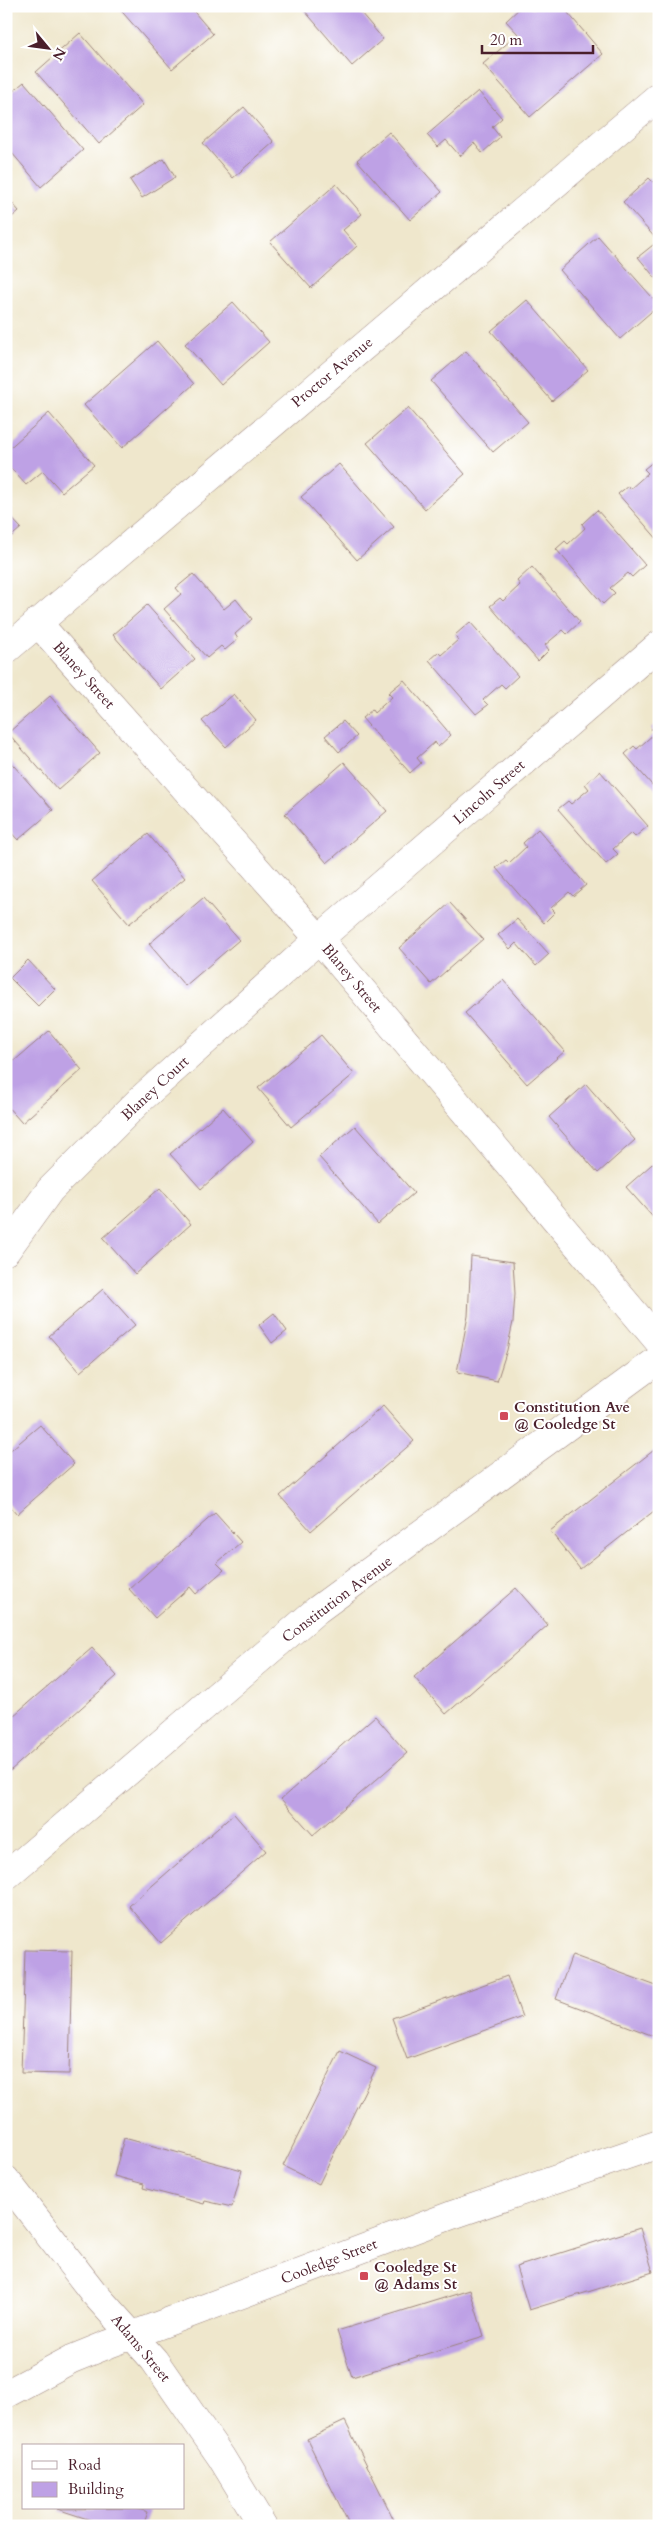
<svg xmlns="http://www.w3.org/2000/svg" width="665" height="2532" font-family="Cardo,serif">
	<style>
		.building { fill: #bea1e5 }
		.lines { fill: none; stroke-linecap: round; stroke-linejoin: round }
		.minor-casing { stroke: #9c837c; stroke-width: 29 }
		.minor { stroke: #fff; stroke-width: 28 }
		.poi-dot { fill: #d1495b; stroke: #fff; stroke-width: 2 }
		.labels { text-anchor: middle; stroke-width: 4; stroke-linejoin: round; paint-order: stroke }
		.street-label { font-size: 15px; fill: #4a1f2b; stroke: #fff }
		.poi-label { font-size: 15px; font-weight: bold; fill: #4a1f2b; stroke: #fff; text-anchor: start }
	</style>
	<rect width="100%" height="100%" fill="#fff"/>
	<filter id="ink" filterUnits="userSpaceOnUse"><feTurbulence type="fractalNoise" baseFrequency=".02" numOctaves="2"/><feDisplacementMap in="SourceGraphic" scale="10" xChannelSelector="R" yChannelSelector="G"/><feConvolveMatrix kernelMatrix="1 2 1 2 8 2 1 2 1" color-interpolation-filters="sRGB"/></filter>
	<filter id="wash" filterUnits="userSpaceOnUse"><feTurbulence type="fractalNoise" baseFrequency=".0096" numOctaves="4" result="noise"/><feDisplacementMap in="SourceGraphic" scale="20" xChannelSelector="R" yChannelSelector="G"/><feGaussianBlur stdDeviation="1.12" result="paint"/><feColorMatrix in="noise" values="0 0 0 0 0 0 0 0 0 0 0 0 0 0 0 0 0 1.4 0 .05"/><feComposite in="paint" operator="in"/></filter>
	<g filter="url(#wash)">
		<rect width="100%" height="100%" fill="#efe7cc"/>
		<g id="blocks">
			<path class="building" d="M117 6H189L213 34 172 69Z
				M309 6H355L383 39 352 66 304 10Z
				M522 6H529L532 9 535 6H562L603 54 530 117 483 64 518 34 506 21Z
				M80 33 143 105 99 144 36 72Z
				M24 82 83 150 41 187 6 146V97Z
				M478 91 502 118 492 127 500 137 482 153 474 143 460 156 446 140 438 147 427 135Z
				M244 107 274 142 233 178 203 143Z
				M389 132 442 192 410 220 357 160Z
				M164 159 175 177 142 198 130 180Z
				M649 178 659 188 657 280 638 257 658 241 623 202Z
				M336 184 362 214 343 230 357 246 311 288 270 242Z
				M6 196 19 211 6 222Z
				M598 236 659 305 620 339 560 270Z
				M527 300 588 370 552 401 491 331Z
				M233 302 269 342 221 385 185 344Z
				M157 341 194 384 122 448 84 405Z
				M466 351 528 422 493 452 431 381Z
				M408 408 465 474 425 509 367 443Z
				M49 413 94 465 62 492 43 471 26 485 6 463V451Z
				M659 457V541L618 494 628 486 630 489 648 473 644 469Z
				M339 464 394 527 357 560 301 497Z
				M597 510 645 565 632 577 628 573 610 588 615 593 603 604 556 549 565 541 568 544 585 528 582 524Z
				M6 512 21 528 6 541Z
				M532 567 580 622 567 634 563 630 545 645 549 650 538 661 490 606 500 598 503 601 520 585 517 581Z
				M193 574 224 609 236 599 252 619 235 634 238 639 225 650 221 646 207 658 164 609 181 594 176 588Z
				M147 605 195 659 161 689 113 635Z
				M470 622 518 676 505 688 501 684 483 700 488 705 476 714 429 660 438 652 441 655 458 640 455 635Z
				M404 680 451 735 438 747 435 742 417 758 421 763 410 773 362 718 372 710 374 713 392 697 388 693Z
				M234 694 256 720 226 747 202 721Z
				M50 696 100 753 58 790 8 733Z
				M343 721 357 736 339 752 325 736Z
				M659 723V793L625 754 634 746 637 749 655 733 651 729Z
				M6 757 53 810 18 840 6 827Z
				M344 762 387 811 327 863 285 814Z
				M600 771 648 826 635 837 631 833 613 849 618 854 606 864 558 809 568 801 571 804 589 789 585 784Z
				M538 829 586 885 573 896 569 892 551 908 555 912 544 923 496 868 506 860 509 863 526 847 523 843Z
				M148 834 185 878 129 924 92 881Z
				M203 898 239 940 185 986 149 944Z
				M450 903 483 939 431 984 399 948Z
				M517 919 549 954 536 966 516 943 510 949 498 935Z
				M28 960 55 989 38 1006 10 978Z
				M503 980 565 1051 527 1084 465 1013Z
				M49 1031 82 1070 22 1123 6 1105V1068Z
				M321 1035 354 1074 291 1127 258 1088Z
				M586 1084 635 1140 598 1173 549 1117Z
				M223 1108 253 1142 201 1189 170 1154Z
				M355 1126 414 1193 378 1224 319 1157Z
				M659 1158V1224L626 1187Z
				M160 1188 191 1224 135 1274 103 1238Z
				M471 1256 513 1262 515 1294 513 1322 507 1350 497 1381 457 1372 468 1316Z
				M103 1289 135 1325 80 1372 49 1336Z
				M274 1313 287 1331 272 1343 259 1325Z
				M383 1406 414 1441 311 1531 280 1496Z
				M40 1425 74 1464 17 1514 6 1501V1454Z
				M658 1447 659 1507 580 1569 550 1531Z
				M215 1513 241 1542 217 1563 224 1570 196 1594 190 1587 155 1618 129 1589Z
				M516 1588 548 1625 446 1714 414 1677Z
				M92 1648 117 1676 10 1771 6 1767V1722Z
				M375 1716 407 1753 313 1835 281 1799Z
				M234 1814 266 1851 161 1943 129 1906Z
				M25 1950 72 1951 69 2074 21 2073Z
				M572 1955 659 1987V2038L556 1999Z
				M507 1976 522 2017 407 2059 392 2018Z
				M340 2051 376 2068 319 2184 283 2166Z
				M124 2138 242 2170 232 2207 205 2201 204 2204 143 2188 144 2184 114 2176Z
				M640 2228 653 2272 529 2310 516 2267Z
				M470 2290 484 2336 352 2377 337 2331Z
				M345 2421 394 2520 383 2526H350L307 2439Z
				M135 2508 148 2512 143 2526H109L57 2509Z"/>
		</g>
	</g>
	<g filter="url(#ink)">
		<use href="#blocks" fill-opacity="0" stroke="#9c837c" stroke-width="1"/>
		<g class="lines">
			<g class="minor-casing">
				<path id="minor" d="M37 622 319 939 659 1342
					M6 650 659 96
					M6 1251 50 1190 142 1098 319 939 659 645
					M6 1876 317 1610 659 1359
					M6 2180 93 2292 154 2360 221 2457 263 2526
					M6 2394 72 2359 109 2344 452 2215 659 2144"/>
			</g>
			<use href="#minor" class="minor"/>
		</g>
	</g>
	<g class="poi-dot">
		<rect x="499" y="1411" width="10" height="10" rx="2.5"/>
		<rect x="359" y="2271" width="10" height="10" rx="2.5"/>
	</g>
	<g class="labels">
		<g class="street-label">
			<text transform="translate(332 372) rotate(-40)" y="5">Proctor Avenue</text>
			<text transform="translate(84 675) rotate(48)" y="5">Blaney Street</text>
			<text transform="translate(489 792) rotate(-41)" y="5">Lincoln Street</text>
			<text transform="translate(352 978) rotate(50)" y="5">Blaney Street</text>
			<text transform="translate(155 1088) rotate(-43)" y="5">Blaney Court</text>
			<text transform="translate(337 1599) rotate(-37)" y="5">Constitution Avenue</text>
			<text transform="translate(329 2261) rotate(-21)" y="5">Cooledge Street</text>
			<text transform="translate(141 2348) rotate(50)" y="5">Adams Street</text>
		</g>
		<g class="poi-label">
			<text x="514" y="1412">Constitution Ave<tspan x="514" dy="17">@ Cooledge St</tspan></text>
			<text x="374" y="2272">Cooledge St<tspan x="374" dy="17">@ Adams St</tspan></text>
		</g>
	</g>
	<rect width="665" height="2532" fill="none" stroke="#fff" stroke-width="25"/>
	<rect x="22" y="2444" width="162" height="65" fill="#ffffff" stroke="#b7a5aa"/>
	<rect x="32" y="2461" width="25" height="8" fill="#ffffff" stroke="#b7a5aa"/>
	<text x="68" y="2470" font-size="15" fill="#4a1f2b">Road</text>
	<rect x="32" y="2482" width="25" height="15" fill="#bea1e5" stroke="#b7a5aa"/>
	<text x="68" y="2494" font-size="15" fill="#4a1f2b">Building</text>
	<g transform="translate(48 48) rotate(119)" stroke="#ffffff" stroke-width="4" paint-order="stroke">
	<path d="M0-4L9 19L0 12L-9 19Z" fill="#4a1f2b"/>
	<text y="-8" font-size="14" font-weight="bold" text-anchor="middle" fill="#4a1f2b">N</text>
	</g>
	<path d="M482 45v8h111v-8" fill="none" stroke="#4a1f2b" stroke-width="2.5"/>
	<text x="490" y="45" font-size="15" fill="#4a1f2b" stroke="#ffffff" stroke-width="4" paint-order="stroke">20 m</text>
</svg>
